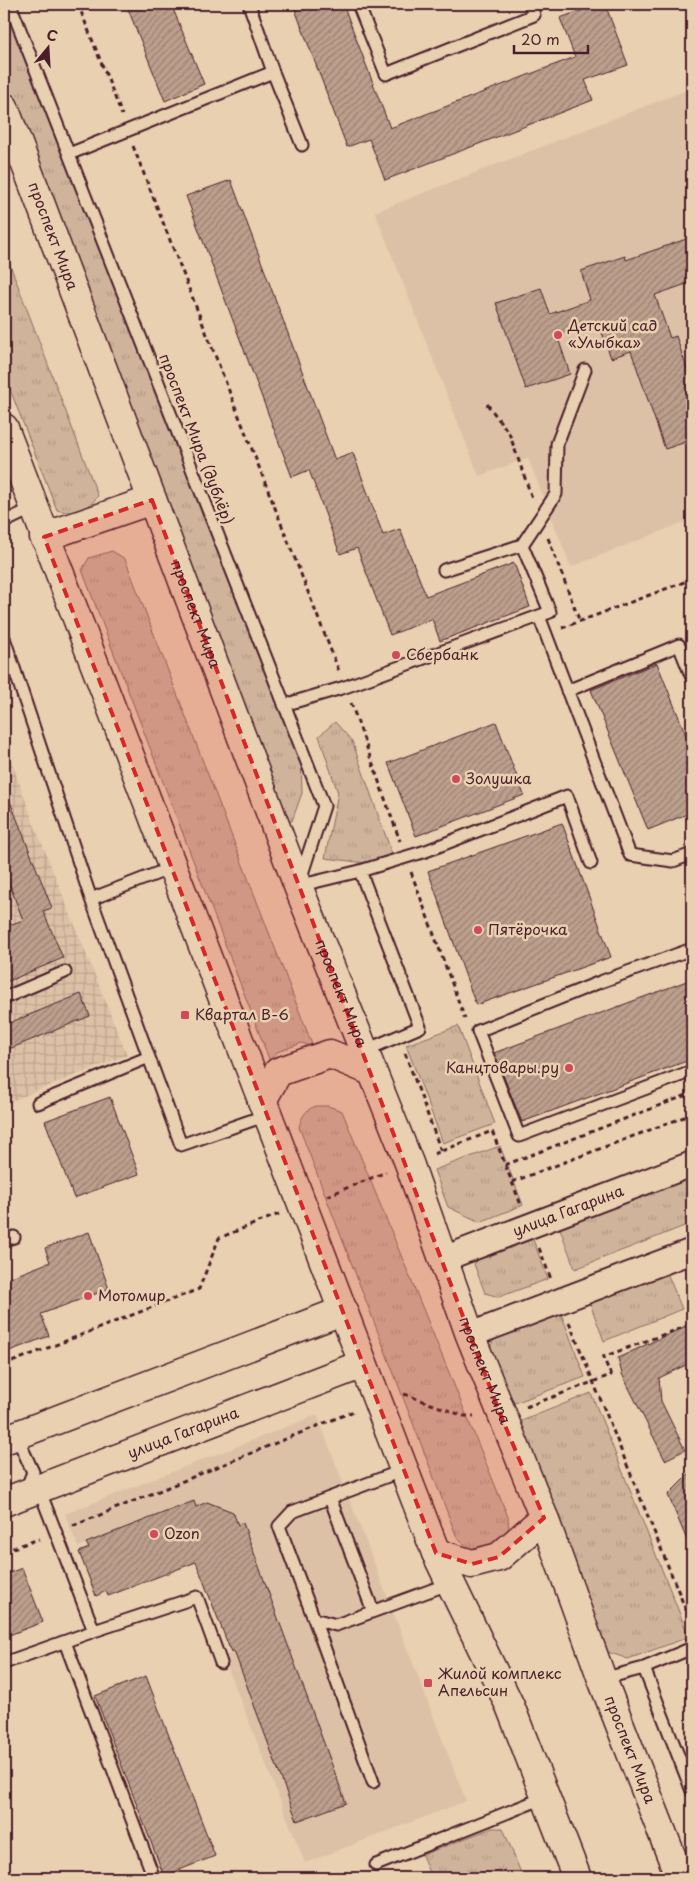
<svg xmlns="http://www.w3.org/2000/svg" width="696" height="1882" font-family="'Playpen Sans',sans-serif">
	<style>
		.built { fill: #dcc1a6 }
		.industrial { fill: url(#industrial-grid) }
		.grass { fill: url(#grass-tufts); stroke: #8c6a63 }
		.building { fill: url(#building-hatch); stroke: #4a1f2b }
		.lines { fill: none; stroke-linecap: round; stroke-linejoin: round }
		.service-casing { stroke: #4a1f2b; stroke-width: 15 }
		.minor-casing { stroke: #4a1f2b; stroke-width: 28 }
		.tertiary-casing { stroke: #4a1f2b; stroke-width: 31 }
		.secondary-casing { stroke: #4a1f2b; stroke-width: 31 }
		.path { stroke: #4a1f2b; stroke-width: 3; stroke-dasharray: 5 4; stroke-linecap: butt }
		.service { stroke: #e9d0b1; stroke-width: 11 }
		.minor { stroke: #e9d0b1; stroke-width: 24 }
		.tertiary { stroke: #e9d0b1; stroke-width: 28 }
		.secondary { stroke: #e9d0b1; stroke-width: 28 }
		.marked { fill: #d62828; fill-opacity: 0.2; stroke: #d62828; stroke-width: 4; stroke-dasharray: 10 6; stroke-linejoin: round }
		.poi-dot { fill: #d1495b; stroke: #e9d0b1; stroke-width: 2 }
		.labels { text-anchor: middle; stroke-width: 5; stroke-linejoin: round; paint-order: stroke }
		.street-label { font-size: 15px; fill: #4a1f2b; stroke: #e9d0b1 }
		.poi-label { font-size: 15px; fill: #4a1f2b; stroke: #e9d0b1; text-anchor: start }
	</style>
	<defs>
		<pattern id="industrial-grid" width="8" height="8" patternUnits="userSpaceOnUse" patternTransform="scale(1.25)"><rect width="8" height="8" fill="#dcc1a6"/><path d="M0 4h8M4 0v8" fill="none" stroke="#bea58f"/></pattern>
		<pattern id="grass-tufts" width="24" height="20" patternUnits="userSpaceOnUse" patternTransform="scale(1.25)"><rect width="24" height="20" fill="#cfb49b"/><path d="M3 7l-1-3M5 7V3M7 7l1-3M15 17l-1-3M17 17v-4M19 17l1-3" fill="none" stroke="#b39a86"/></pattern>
		<pattern id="building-hatch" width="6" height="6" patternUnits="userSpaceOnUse" patternTransform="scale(1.25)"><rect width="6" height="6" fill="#bc9f8c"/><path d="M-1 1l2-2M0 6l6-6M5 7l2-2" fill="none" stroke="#9b8173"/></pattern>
	</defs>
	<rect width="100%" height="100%" fill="#e9d0b1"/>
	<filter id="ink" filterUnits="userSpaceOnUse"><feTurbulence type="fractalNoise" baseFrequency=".02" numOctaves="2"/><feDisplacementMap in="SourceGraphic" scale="10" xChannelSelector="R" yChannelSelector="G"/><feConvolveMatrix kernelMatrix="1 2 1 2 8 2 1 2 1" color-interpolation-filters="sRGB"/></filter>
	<g filter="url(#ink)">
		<path class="built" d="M692 88V519L571 567 528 458 479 476 375 212Z
			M317 1415 466 1801 305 1863 223 1656 247 1649 192 1503 78 1547 65 1514Z"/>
		<path class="industrial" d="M4 741 34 824 127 1055 4 1104Z"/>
		<path class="grass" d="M4 4 301 757 302 793 292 821 279 823 4 96Z
			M4 249 98 496C88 510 74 515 57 510L4 374Z
			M112 551 125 559 313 1047 302 1043 277 1052 271 1064 82 570 89 558Z
			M335 722 352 741 392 854 366 863 325 858 338 793 319 736Z
			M458 1026 495 1124 443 1143 406 1045Z
			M316 1106H328L342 1111 508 1517 509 1533 501 1544C481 1549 470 1555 456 1535L299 1127C302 1116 305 1110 316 1106Z
			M500 1146 523 1205 480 1222 448 1207 434 1170Z
			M692 1174V1223L575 1269 559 1226Z
			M532 1237 548 1279 499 1297 485 1293 474 1264 480 1255Z
			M665 1268 682 1309 604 1341 588 1298Z
			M559 1308 585 1377 509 1405 488 1349 501 1330Z
			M591 1393 689 1637 628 1659 608 1652 519 1422Z
			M492 1828H503L523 1878H431L422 1855Z"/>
		<path class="building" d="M126 4H171L204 84 165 101Z
			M293 4H343L390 128 575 57 560 18 599 4H605L628 65 585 80 593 100 385 180 369 139 347 147Z
			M231 180 335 460 353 453 383 535 400 529 426 596 514 563 530 607 440 641 432 619 390 635 357 548 340 554 309 470 292 477 186 196Z
			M692 237V282L655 295 670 338 676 336 692 384V440L665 449 631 351 611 358 598 321 557 335 570 374 526 389 496 303 541 288 550 314 590 300 581 271 625 256 626 260Z
			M657 663 692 750V812L648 830 591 690Z
			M496 722 524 795 416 836 388 763Z
			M4 786 52 908 43 911 63 958 4 983V927L23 920 4 870Z
			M562 823 611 957 476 1005 428 871Z
			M692 979V1059L522 1122 494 1053Z
			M81 994 90 1016 4 1051V1025Z
			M110 1097 139 1174 74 1198 45 1121Z
			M89 1232 109 1289 41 1314 49 1336 4 1353V1280L50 1262 45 1248Z
			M692 1323V1362L659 1378 661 1401 685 1450 665 1460 622 1374 618 1358Z
			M692 1471V1552L668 1495Z
			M194 1501 196 1507 207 1502 233 1512 238 1525 243 1523 346 1803 297 1821 234 1651 231 1652 196 1562 108 1596 106 1591 96 1596 79 1552 89 1548 86 1543Z
			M22 1568 43 1622 4 1637V1575Z
			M146 1676 215 1856 164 1876 95 1696Z"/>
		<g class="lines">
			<g class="service-casing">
				<path id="service" d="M10 4 324 806 300 880
					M358 4 386 74 534 15 530 4
					M273 72 302 145
					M69 154 273 72 249 4
					M4 522 33 508
					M522 545 556 494 557 444 585 370
					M539 616 630 855 673 861 692 854
					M4 638 91 899
					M567 691 679 645 692 678
					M284 705 345 687 550 612 522 545 444 570
					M171 868 91 899 181 1145 267 1115
					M360 871 426 851 567 796 591 863
					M298 886 360 871 420 1027 364 1051
					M692 949 600 982 478 1031 519 1136 692 1071
					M4 998 65 972
					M38 1103 149 1057
					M4 1240 14 1237
					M9 1441 21 1446 33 1472 26 1490
					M404 1470 292 1512 279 1526 314 1619 336 1625 451 1583
					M330 1498 373 1611
					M314 1619 373 1782
					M94 1631 197 1597 221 1663
					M65 1642 154 1878
					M4 1663 94 1631 39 1489
					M644 1668 692 1648
					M602 1679 644 1668 692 1791
					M376 1865 546 1797"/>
			</g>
			<g class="minor-casing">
				<g id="minor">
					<path id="s1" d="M443 1259 692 1164"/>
					<path d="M470 1335 692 1251"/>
				</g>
			</g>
			<g class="tertiary-casing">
				<g id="tertiary">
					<path d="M4 1440 342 1311"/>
					<path id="s2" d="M4 1502 363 1364"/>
				</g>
			</g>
			<g class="secondary-casing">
				<g id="secondary">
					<path id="s3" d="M4 107 298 886 409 1163 470 1335 544 1518 602 1679 680 1878"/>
					<path d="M4 428 436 1553 510 1706 577 1878"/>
					<path d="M44 537 152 500"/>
					<path d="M262 1101 278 1072 330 1054 371 1071"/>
					<path d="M436 1553 472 1564 499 1557 544 1518"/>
				</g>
			</g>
			<path class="path" d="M78 4 122 115
				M133 146 339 671
				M487 404 509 433 532 498
				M548 538 580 622
				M562 628 692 579
				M351 703 400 841
				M411 872 465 1019
				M405 1053 441 1151
				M434 1154 492 1131 521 1205
				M505 1165 692 1093
				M512 1182 692 1114
				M327 1196 386 1172
				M539 1248 551 1279
				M569 1322 692 1625
				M4 1365 199 1289 219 1238 279 1214
				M404 1394 464 1416H474
				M526 1407 611 1375 603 1357 692 1324
				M73 1526 354 1411
				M4 1551 39 1539"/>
			<use href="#service" class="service"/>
			<use href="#minor" class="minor"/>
			<use href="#tertiary" class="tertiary"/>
			<use href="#secondary" class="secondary"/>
		</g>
	</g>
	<path class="marked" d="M152 500 501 1416 544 1518 499 1557 472 1564 436 1553 44 537Z"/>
	<g class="poi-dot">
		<circle cx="558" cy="335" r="5"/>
		<circle cx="396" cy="655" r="5"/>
		<circle cx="456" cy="779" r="5"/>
		<circle cx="478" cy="930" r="5"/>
		<rect x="180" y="1010" width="10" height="10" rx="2.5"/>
		<circle cx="569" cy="1068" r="5"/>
		<circle cx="88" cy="1296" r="5"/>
		<circle cx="154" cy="1534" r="5"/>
		<rect x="423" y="1678" width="10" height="10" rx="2.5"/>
	</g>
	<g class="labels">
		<g class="street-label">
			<text dy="5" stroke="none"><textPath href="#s3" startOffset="138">проспект Мира</textPath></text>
			<text transform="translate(196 439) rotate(69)" y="5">проспект Мира (дублёр)</text>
			<text dy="5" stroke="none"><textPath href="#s3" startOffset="542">проспект Мира</textPath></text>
			<text dy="5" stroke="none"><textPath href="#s3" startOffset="948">проспект Мира</textPath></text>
			<text dy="5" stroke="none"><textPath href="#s1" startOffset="134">улица Гагарина</textPath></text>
			<text dy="5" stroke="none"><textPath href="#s3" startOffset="1352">проспект Мира</textPath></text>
			<text dy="5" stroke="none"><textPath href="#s2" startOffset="192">улица Гагарина</textPath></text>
			<text dy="5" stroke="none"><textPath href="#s3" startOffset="1758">проспект Мира</textPath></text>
		</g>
		<g class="poi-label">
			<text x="568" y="331">Детский сад<tspan x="568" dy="17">«Улыбка»</tspan></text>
			<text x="406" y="660">Сбербанк</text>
			<text x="466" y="784">Золушка</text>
			<text x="488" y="935">Пятёрочка</text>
			<text x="195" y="1020">Квартал В-6</text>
			<text x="559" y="1073" text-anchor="end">Канцтовары.ру</text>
			<text x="98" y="1301">Мотомир</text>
			<text x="164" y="1539">Ozon</text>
			<text x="438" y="1679">Жилой комплекс<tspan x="438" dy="17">Апельсин</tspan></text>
		</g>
	</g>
	<rect width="696" height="1882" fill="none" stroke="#e9d0b1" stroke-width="20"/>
	<rect x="10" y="10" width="676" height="1862" fill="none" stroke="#4a1f2b" stroke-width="2" filter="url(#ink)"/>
	<g transform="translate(48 48) rotate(18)" stroke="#e9d0b1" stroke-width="4" paint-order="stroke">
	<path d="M0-4L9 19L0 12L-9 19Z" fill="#4a1f2b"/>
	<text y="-8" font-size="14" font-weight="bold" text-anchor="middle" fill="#4a1f2b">С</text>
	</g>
	<path d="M514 45v8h74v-8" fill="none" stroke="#4a1f2b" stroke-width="2.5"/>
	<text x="521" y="45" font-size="15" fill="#4a1f2b" stroke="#e9d0b1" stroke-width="4" paint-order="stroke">20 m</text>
</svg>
